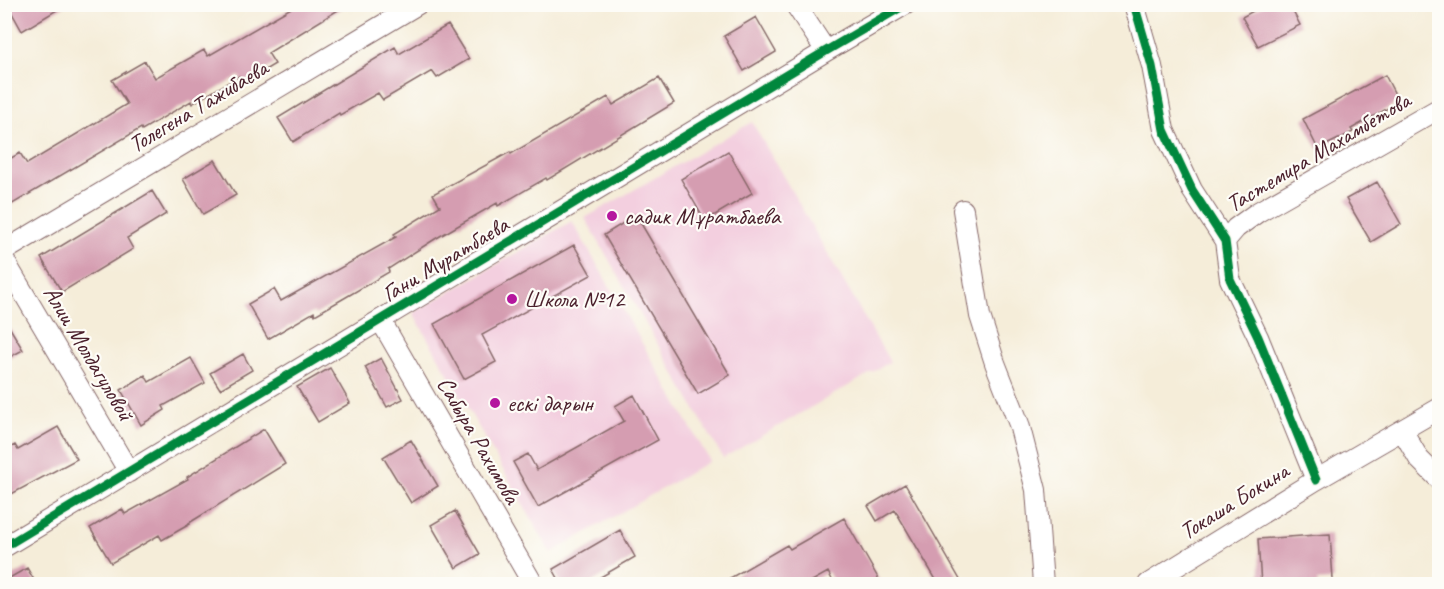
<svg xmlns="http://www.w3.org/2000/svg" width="1444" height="589" font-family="Caveat,sans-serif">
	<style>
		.built { fill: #f3cfdf }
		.building { fill: #d59db1 }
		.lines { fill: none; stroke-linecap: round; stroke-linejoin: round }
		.street-casing { stroke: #866768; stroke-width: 22 }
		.street { stroke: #fff; stroke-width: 20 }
		.cycleway-casing { stroke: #fdfcf7; stroke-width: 13 }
		.cycleway { stroke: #00873e; stroke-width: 9 }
		.poi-dot { fill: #b5179e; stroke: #fdfcf7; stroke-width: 2 }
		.labels { text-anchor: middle; stroke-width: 4.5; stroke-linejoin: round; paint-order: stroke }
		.street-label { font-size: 24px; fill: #4a1f2b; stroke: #fdfcf7 }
		.poi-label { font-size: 24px; fill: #4a1f2b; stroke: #fdfcf7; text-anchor: start }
	</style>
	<rect width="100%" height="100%" fill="#fdfcf7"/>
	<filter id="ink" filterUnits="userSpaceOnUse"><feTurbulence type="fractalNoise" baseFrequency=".0167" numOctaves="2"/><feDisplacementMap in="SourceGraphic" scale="12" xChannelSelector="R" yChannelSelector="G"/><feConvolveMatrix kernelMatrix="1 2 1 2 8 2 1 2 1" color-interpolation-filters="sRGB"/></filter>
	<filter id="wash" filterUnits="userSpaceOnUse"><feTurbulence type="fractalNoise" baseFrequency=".008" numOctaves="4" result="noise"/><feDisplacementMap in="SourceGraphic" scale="24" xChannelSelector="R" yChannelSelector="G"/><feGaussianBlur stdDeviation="1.35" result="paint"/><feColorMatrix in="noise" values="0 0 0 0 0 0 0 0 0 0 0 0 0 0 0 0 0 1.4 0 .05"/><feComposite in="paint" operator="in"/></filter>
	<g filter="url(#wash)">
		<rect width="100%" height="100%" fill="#f5edd9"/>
		<path class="built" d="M752 122 890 362 723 458 585 218Z
			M572 221 710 461 551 553 413 313Z"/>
		<g id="blocks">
			<path class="building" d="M7 4H67L22 31Z
				M298 4H348L268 53 275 64 243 83 239 76 192 104 191 101 142 130 141 128 4 209V162L20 153 27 164 127 104 112 80 145 61 155 78 204 50 208 56Z
				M1266 4H1289L1300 25 1258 46 1242 17Z
				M756 17 776 52 744 71 724 36Z
				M448 25 469 59 437 78 432 71 383 100 378 93 340 115 339 113 293 142 278 118 395 47 399 54Z
				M1385 75 1399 102 1351 129 1353 132 1318 149 1303 119Z
				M659 78 674 103 547 180 546 178 498 206 497 203 435 239 388 269 389 272 341 300 315 315 314 312 268 339 248 304 274 289 281 301 396 237 394 234 440 206 433 194 510 152 511 154 608 97 613 105Z
				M728 151 752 193 705 221 681 179Z
				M215 160 236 195 203 214 183 179Z
				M1377 182 1401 224 1371 242 1346 199Z
				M152 191 166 214 127 238 133 249 62 292 41 258Z
				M636 215 730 375 698 394 604 235Z
				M574 245 591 275 482 335 496 362 464 379 434 324Z
				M4 318 23 350 4 360Z
				M243 354 252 370 220 389 210 373Z
				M191 358 205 383 163 406 165 410 141 425 121 390 145 375 149 382Z
				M381 358 403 399 387 407 365 367Z
				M330 368 350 403 318 422 297 387Z
				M634 395 658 440 538 507 513 462 528 454 537 470 624 421 615 406Z
				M58 427 77 459 4 498V451L15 445 18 450Z
				M264 429 285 464 189 523 190 524 162 540 159 535 111 563 90 528 122 509 125 514 188 479 187 477Z
				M411 440 438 486 411 503 383 457Z
				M905 484 963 585H939L895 510 877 521 868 506Z
				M455 511 480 554 456 568 431 525Z
				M844 518 882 585H835L828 572 805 585H718L787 545 790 549Z
				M620 530 635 557 587 585H562L553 569Z
				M1330 534 1333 580 1317 581 1318 585H1295V583L1261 585 1258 539Z
				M27 568 37 585H4V581Z"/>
		</g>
	</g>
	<g filter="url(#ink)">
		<use href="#blocks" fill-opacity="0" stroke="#866768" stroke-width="1.5"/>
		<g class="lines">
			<g class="street-casing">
				<path id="street" d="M795 4 826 51
					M1134 4 1152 66 1164 130 1192 190 1225 241 1230 279 1258 337 1316 480
					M963 210 980 316 995 363 1019 424 1036 490 1043 584
					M1225 241 1236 228 1258 212 1440 108
					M4 251 418 4
					M4 260 129 472
					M381 321 533 584
					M1402 430 1419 459 1440 480
					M4 547 826 51 906 4
					M1148 584 1316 480 1440 408"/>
			</g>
			<use href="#street" class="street"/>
			<g class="cycleway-casing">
				<path id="cycleway" d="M1134 4 1152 66 1164 130 1192 190 1225 241 1230 279 1258 337 1316 480
					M4 547 826 51 906 4"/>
			</g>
			<use href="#cycleway" class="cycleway"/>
		</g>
	</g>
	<g class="poi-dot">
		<circle cx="612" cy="216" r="6"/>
		<circle cx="512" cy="299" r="6"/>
		<circle cx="495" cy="403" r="6"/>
	</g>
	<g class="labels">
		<g class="street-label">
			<text transform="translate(198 106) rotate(-31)" y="8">Толегена Тажибаева</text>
			<text transform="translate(1318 152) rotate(-31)" y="8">Тастемира Махамбетова</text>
			<text transform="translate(445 259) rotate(-31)" y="8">Гани Муратбаева</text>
			<text transform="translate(89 353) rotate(59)" y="8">Алии Молдагуловой</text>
			<text transform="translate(479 440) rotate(60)" y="8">Сабыра Рахимова</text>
			<text transform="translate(1234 501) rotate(-32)" y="8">Токаша Бокина</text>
		</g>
		<g class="poi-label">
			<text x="624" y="224">садик Мұратбаева</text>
			<text x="524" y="307">Школа №12</text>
			<text x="507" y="411">ескі дарын</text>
		</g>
	</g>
	<rect width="1444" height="589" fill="none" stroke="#fdfcf7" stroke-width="24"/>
</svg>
